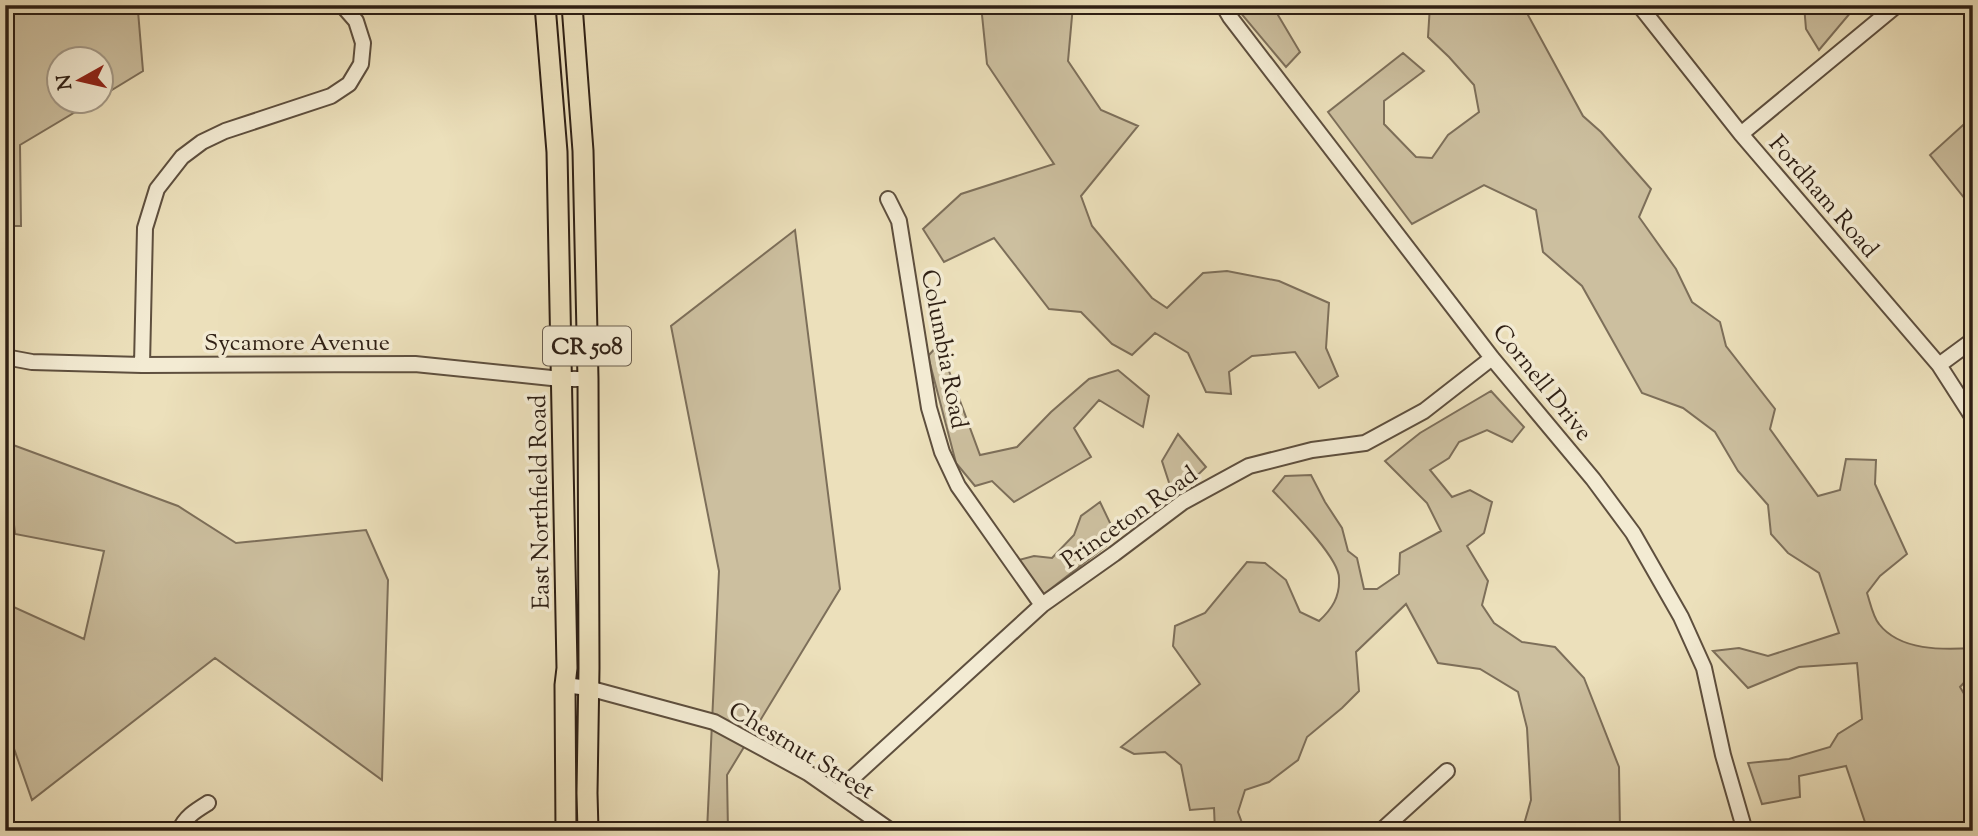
<svg xmlns="http://www.w3.org/2000/svg" width="1978" height="836" font-family="'Sorts Mill Goudy',serif">
	<style>
		.green { fill: #ccbf9f; stroke: #7d6f5a; stroke-width: 2 }
		.lines { fill: none; stroke-linecap: round; stroke-linejoin: round }
		.minor-casing { stroke: #5e4f3e; stroke-width: 18 }
		.major-casing { stroke: #2e1f14; stroke-width: 23 }
		.minor { stroke: #f3ebd3; stroke-width: 14 }
		.major { stroke: #ece0bb; stroke-width: 19 }
		.labels { text-anchor: middle; stroke-width: 7; stroke-linejoin: round; paint-order: stroke }
		.shield { fill: #f3ebd3; stroke: #695c4d; stroke-width: 2 }
		.shield-label { font-size: 23px; font-weight: bold; fill: #2e1f14 }
		.street-label { font-size: 24px; fill: #2e1f14; stroke: #f3ebd3 }
	</style>
	<rect width="100%" height="100%" fill="#ece0bb"/>
	<filter id="stains"><feTurbulence type="fractalNoise" baseFrequency=".00286" numOctaves="4"/><feColorMatrix values="0 0 0 0 .2 0 0 0 0 .09 0 0 0 0 .02 0 0 0 .5 -.17"/></filter>
	<radialGradient id="worn" r=".72"><stop offset=".6" stop-color="#630" stop-opacity="0"/><stop offset="1" stop-color="#630" stop-opacity=".3"/></radialGradient>
	<path class="green" d="M5 5H131L138 11 143 71 102 96V60H60V102H92L20 145 21 226H5Z
		M981 5H1073L1068 61 1101 110 1138 126 1081 196 1092 226 1152 298 1167 308 1203 273 1227 271 1279 281 1329 303 1326 348 1338 376 1319 388 1295 352 1252 356 1229 372 1231 394 1206 392 1188 353 1155 333 1132 355 1112 344 1081 312 1049 309 994 238 944 262 923 229 961 194 1054 164 987 64Z
		M1234 5H1278L1275 10 1300 52 1286 67Z
		M1430 5H1520L1528 15 1583 116 1601 132 1651 189 1639 217 1676 269 1692 302 1720 322 1726 346 1775 409 1770 429 1818 496 1840 490 1846 459 1876 460 1875 484 1907 554 1880 576 1867 593C1870 602 1873 617 1879 624 1900 651 1943 650 1973 648V673L1960 687 1973 709V831H1868L1846 766 1799 776 1800 797 1762 804 1748 763 1789 759 1830 747 1838 734 1862 719 1857 663 1799 667 1748 688 1713 651 1739 648 1768 656 1839 633 1819 573 1788 553 1771 534 1768 505 1738 471 1715 432 1683 408 1642 393 1582 286 1543 252 1536 210 1484 185 1412 224 1328 112 1403 53 1424 71 1384 101V124L1416 157 1432 158 1448 135 1479 112 1474 85 1449 57 1428 37Z
		M1804 5H1857L1819 50 1806 29Z
		M1973 116V209L1930 155Z
		M795 230 840 589 727 775 728 831H707L719 571 671 326Z
		M939 344 980 455 1017 447 1051 412 1089 379 1118 370 1149 396 1143 427 1099 400 1074 428 1091 457 1014 502 992 481 975 486 956 463 928 356Z
		M1491 391 1524 427 1512 442 1487 430 1459 442 1449 458 1430 470 1452 497 1470 490 1492 502 1484 533 1467 546 1488 581 1482 605 1494 623 1522 642 1555 647 1584 678 1619 767 1620 831H1522L1531 800 1527 728 1518 692 1480 669 1438 663 1406 604 1356 652 1359 691 1342 708 1307 737 1298 760 1269 782 1245 790 1238 812 1245 831H1215L1214 808 1190 810 1181 765 1165 752 1134 754 1121 747 1200 684 1173 646 1175 626 1205 613 1247 562 1265 563 1286 580 1300 612 1319 621C1332 609 1340 597 1339 578 1339 557 1288 507 1273 491L1285 476 1311 475 1325 502 1342 528 1348 551 1357 558 1364 589H1377L1399 574 1400 553 1441 531 1427 503 1385 461 1420 433Z
		M1178 434 1206 467 1174 498 1162 461Z
		M5 442 178 506 236 543 366 530 388 580 382 780 215 658 32 800 5 723V603L84 639 104 551 15 534Z
		M1100 502 1112 527 1106 546 1044 594 1015 561 1034 556 1052 558 1074 535 1081 516Z"/>
	<g class="lines">
		<g class="minor-casing">
			<path id="minor" d="M1223 5 1230 17 1492 358 1593 479 1633 533 1681 617 1704 668 1723 755 1745 831
				M1639 5 1741 134 1939 365 1973 418
				M1741 134 1897 5
				M888 199 899 221 929 408 942 452 958 486 1042 605
				M5 357 32 362 142 365 415 364 561 379H588
				M142 365 145 228 157 189 182 157 202 142 225 131 331 96 349 84 361 64 363 43 356 21 342 5
				M1939 365 1973 340
				M565 685 588 688 714 722 808 773 891 831
				M837 792 1042 605 1114 554 1183 502 1249 466 1312 450 1365 443 1424 411 1492 358
				M179 831C185 817 195 811 208 803
				M1381 831 1447 771"/>
		</g>
		<g class="major-casing">
			<path id="major" d="M545 5 557 152 567 668 565 685 566 831
				M572 5 583 151 588 379 589 668 587 793 588 831"/>
		</g>
		<use href="#minor" class="minor"/>
		<use href="#major" class="major"/>
	</g>
	<g class="labels">
		<rect class="shield" x="543" y="326.5" width="88" height="39" rx="5"/>
		<g class="shield-label">
			<text x="587" y="354">CR 508</text>
		</g>
		<g class="street-label">
			<text transform="translate(1824 196) rotate(49)" y="8">Fordham Road</text>
			<text x="297" y="350">Sycamore Avenue</text>
			<text transform="translate(945 349) rotate(79)" y="8">Columbia Road</text>
			<text transform="translate(1543 382) rotate(51)" y="8">Cornell Drive</text>
			<text transform="translate(539 502) rotate(-91)" y="8">East Northfield Road</text>
			<text transform="translate(1129 517) rotate(-35)" y="8">Princeton Road</text>
			<text transform="translate(802 750) rotate(31)" y="8">Chestnut Street</text>
		</g>
	</g>
	<rect width="1978" height="836" fill="none" stroke="#ece0bb" stroke-width="28"/>
	<rect x="7" y="7" width="1964" height="822" fill="none" stroke="#2e1f14" stroke-width="3.5"/>
	<rect x="14" y="14" width="1950" height="808" fill="none" stroke="#2e1f14" stroke-width="2"/>
	<g transform="translate(80 80) rotate(262)"><circle r="33" fill="#f3ebd3" stroke="#a49987" stroke-width="2"/>
	<path d="M0-5L12 26L0 18L-12 26Z" fill="#8f2418"/>
	<text y="-10" font-size="19" font-weight="bold" text-anchor="middle" fill="#2e1f14">N</text>
	</g>
	<rect width="100%" height="100%" filter="url(#stains)"/>
	<rect width="100%" height="100%" fill="url(#worn)"/>
</svg>
